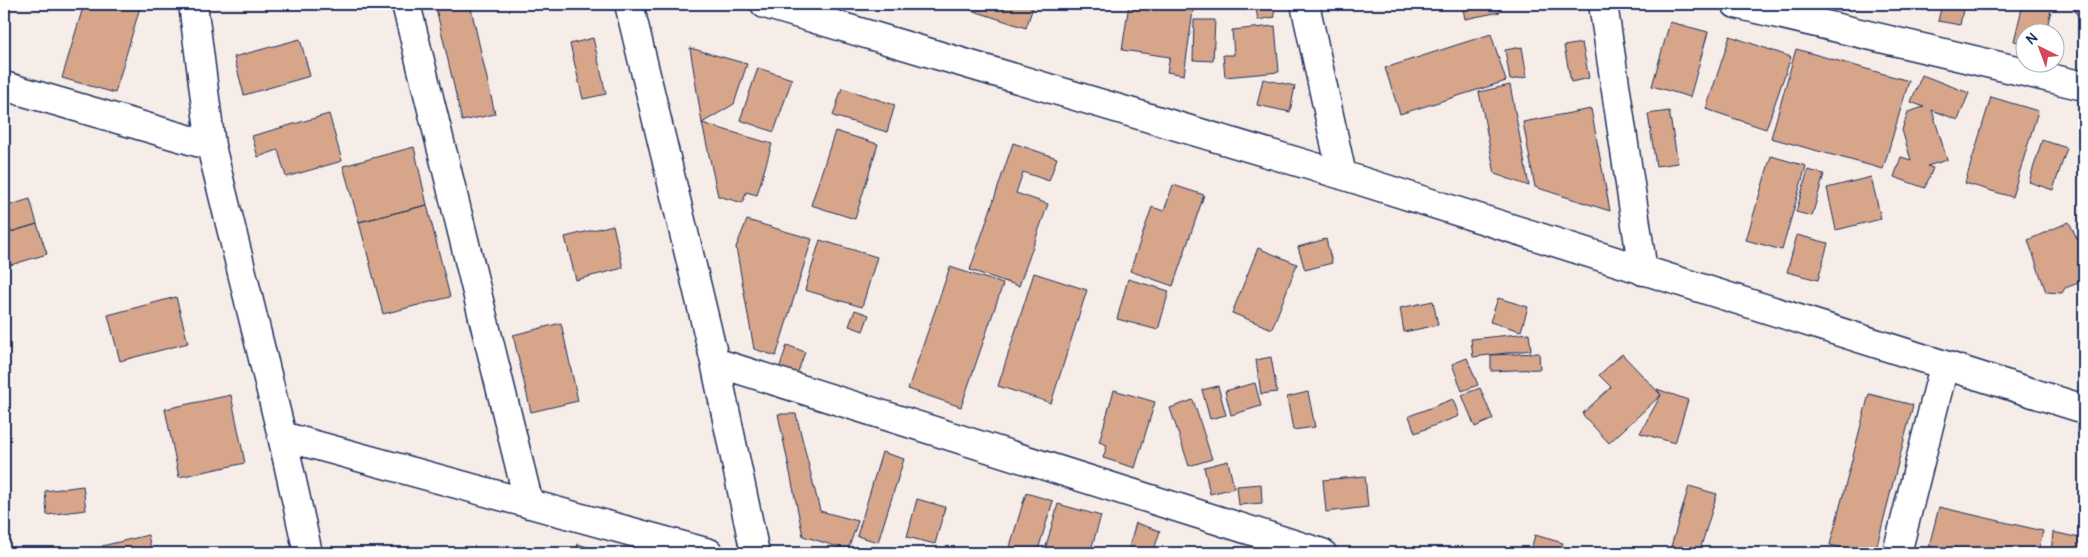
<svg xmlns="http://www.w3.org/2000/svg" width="2088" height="557" font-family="Pangolin,sans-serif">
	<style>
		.building { fill: #d7a68a; stroke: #1b2f5e }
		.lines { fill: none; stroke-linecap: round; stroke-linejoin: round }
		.minor-casing { stroke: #1b2f5e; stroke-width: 31 }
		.minor { stroke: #fff; stroke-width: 28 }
	</style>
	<rect width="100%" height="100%" fill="#f7ede8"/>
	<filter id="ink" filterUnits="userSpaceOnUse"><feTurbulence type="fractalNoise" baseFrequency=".02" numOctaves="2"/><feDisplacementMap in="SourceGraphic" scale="10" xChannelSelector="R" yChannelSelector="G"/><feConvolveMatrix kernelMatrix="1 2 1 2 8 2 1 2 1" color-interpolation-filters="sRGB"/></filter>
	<g filter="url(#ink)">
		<path class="building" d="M84 4H141L115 93 62 78Z
			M435 4H470L495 114 462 121Z
			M964 4H1034L1026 28 962 7Z
			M1129 4H1194L1184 75 1167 72 1170 57 1122 50Z
			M1255 4H1273L1275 17 1258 20Z
			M1341 4H1369V5L1342 9Z
			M1462 4H1498L1500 12 1465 19Z
			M1942 4H1964L1960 25 1938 21Z
			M2023 4 2052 6 2046 32H2026V43L2014 41Z
			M2084 4V27L2074 9Z
			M1194 20H1215L1213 61 1193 60Z
			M1670 22 1708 32 1690 97 1652 86Z
			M1275 26 1279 72 1225 77 1223 55H1234L1232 30Z
			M1491 34 1506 81 1400 114 1385 68Z
			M1730 36 1791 57 1766 129 1706 109Z
			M593 38 606 94 583 99 570 44Z
			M300 39 310 76 244 95 234 57Z
			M1582 43 1589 78 1571 82 1564 46Z
			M1522 47 1527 77 1510 80 1505 50Z
			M690 48 747 64 734 104 702 123Z
			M1796 49 1909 81 1883 169 1771 138Z
			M758 68 792 79 774 132 740 120Z
			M1922 75 1969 93 1958 120 1932 110 1947 160 1927 166 1933 168 1925 188 1894 177 1901 157 1911 160 1902 130 1908 112 1924 107 1911 102Z
			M1263 79 1295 86 1290 112 1257 105Z
			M1510 85 1529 186 1495 174 1479 92Z
			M842 88 895 105 887 132 833 116Z
			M1991 97 2038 111 2012 197 1965 183Z
			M1591 109 1610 211 1535 187 1523 122Z
			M1669 111 1678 163 1656 166 1648 114Z
			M329 114 342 161 286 177 278 150 258 157 252 136Z
			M702 123 772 144 757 195 746 192 743 203 718 196Z
			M835 131 878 144 855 219 811 205Z
			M2042 140 2067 148 2053 190 2029 182Z
			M1013 143 1057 158 1049 181 1023 172 1016 193 1048 204 1019 286 970 270Z
			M414 147 427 205 359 222 343 166Z
			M1771 156 1806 166 1782 250 1746 240Z
			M1808 170 1824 174 1812 216 1796 212Z
			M1871 177 1881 219 1836 230 1827 188Z
			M1173 185 1204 195 1173 286 1130 271 1152 207 1164 211Z
			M30 199 37 224 4 234V207Z
			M427 205 450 297 383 314 359 222Z
			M747 220 812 239 776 356 754 349 736 247Z
			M2069 222 2084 253V277L2081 282 2065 288 2062 293 2046 292 2028 240Z
			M37 224 47 254 4 267V234Z
			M613 225 623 268 576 280 565 237Z
			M1797 235 1828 243 1818 280 1787 272Z
			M1326 239 1332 263 1305 270 1298 247Z
			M820 240 877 257 862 307 805 290Z
			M1258 248 1297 264 1272 329 1232 313Z
			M950 267 1003 284 961 407 908 389Z
			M1034 273 1087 290 1051 403 998 386Z
			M1128 279 1169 291 1158 330 1117 319Z
			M176 297 188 343 120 361 108 315Z
			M1498 298 1528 307 1521 331 1490 322Z
			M1433 301 1438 325 1404 332 1400 308Z
			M855 310 869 315 863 331 849 326Z
			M561 323 578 401 531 412 513 335Z
			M1529 333 1531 350 1473 357 1471 339Z
			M787 345 805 352 797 374 779 369Z
			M1539 353 1540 369 1491 371V355Z
			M1622 354 1661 395 1609 443 1582 414 1611 387 1599 375Z
			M1271 357 1277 392 1261 394 1256 360Z
			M1467 358 1478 385 1462 391 1452 364Z
			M1255 383 1261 406 1231 415 1225 391Z
			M1218 386 1226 415 1210 419 1202 390Z
			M1480 388 1493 419 1475 427 1462 395Z
			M1657 389 1688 400 1675 443 1640 433 1661 395Z
			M1114 390 1155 402 1135 468 1103 458 1107 445 1099 442Z
			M1308 392 1315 427 1293 430 1287 397Z
			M1869 394 1913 405 1875 553H1863L1830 545Z
			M231 395 245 463 179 477 165 409Z
			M1453 399 1459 416 1415 433 1409 416Z
			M1193 400 1212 459 1189 466 1170 408Z
			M778 414H796L820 511 858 521 848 550 803 536Z
			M882 452 904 459 878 542 857 536Z
			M1228 461 1234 488 1210 494 1204 467Z
			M1365 476 1368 507 1326 512 1323 480Z
			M1261 484 1262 503 1239 505 1237 486Z
			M83 486 86 510 47 515 45 491Z
			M1689 486 1717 494 1699 553H1669Z
			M1026 493 1053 501 1037 553H1008Z
			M917 499 945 507 935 544 907 537Z
			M1058 504 1101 516 1090 553H1044Z
			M1939 507 2043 531 2038 553H1958L1929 546Z
			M1136 523 1160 531 1153 553H1127Z
			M2053 532 2084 539V553H2051Z
			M148 535 152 553H104L102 546Z
			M1535 535 1563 543 1559 553H1530Z
			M578 544 606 553H575Z"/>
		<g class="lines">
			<g class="minor-casing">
				<path id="minor" d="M193 4 211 146 282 436 308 553
					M406 4 529 504
					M629 4 715 362 755 553
					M765 4 1342 175 2084 409
					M1305 4 1342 175
					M1603 4 1643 271
					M1736 4 2084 86
					M4 86 211 146
					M715 362 1322 553
					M282 436 709 553
					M1897 553 1944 366"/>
			</g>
			<use href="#minor" class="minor"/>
		</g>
	</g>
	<rect width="2088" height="557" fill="none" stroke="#fff" stroke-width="20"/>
	<rect x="10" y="10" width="2068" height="537" fill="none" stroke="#1b2f5e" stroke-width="2" filter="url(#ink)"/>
	<g transform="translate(2040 48) rotate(318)"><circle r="24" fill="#ffffff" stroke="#a4acbf"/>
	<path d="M0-4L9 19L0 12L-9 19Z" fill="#d1495b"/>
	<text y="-8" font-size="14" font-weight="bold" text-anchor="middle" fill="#1b2f5e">N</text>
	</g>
</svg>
